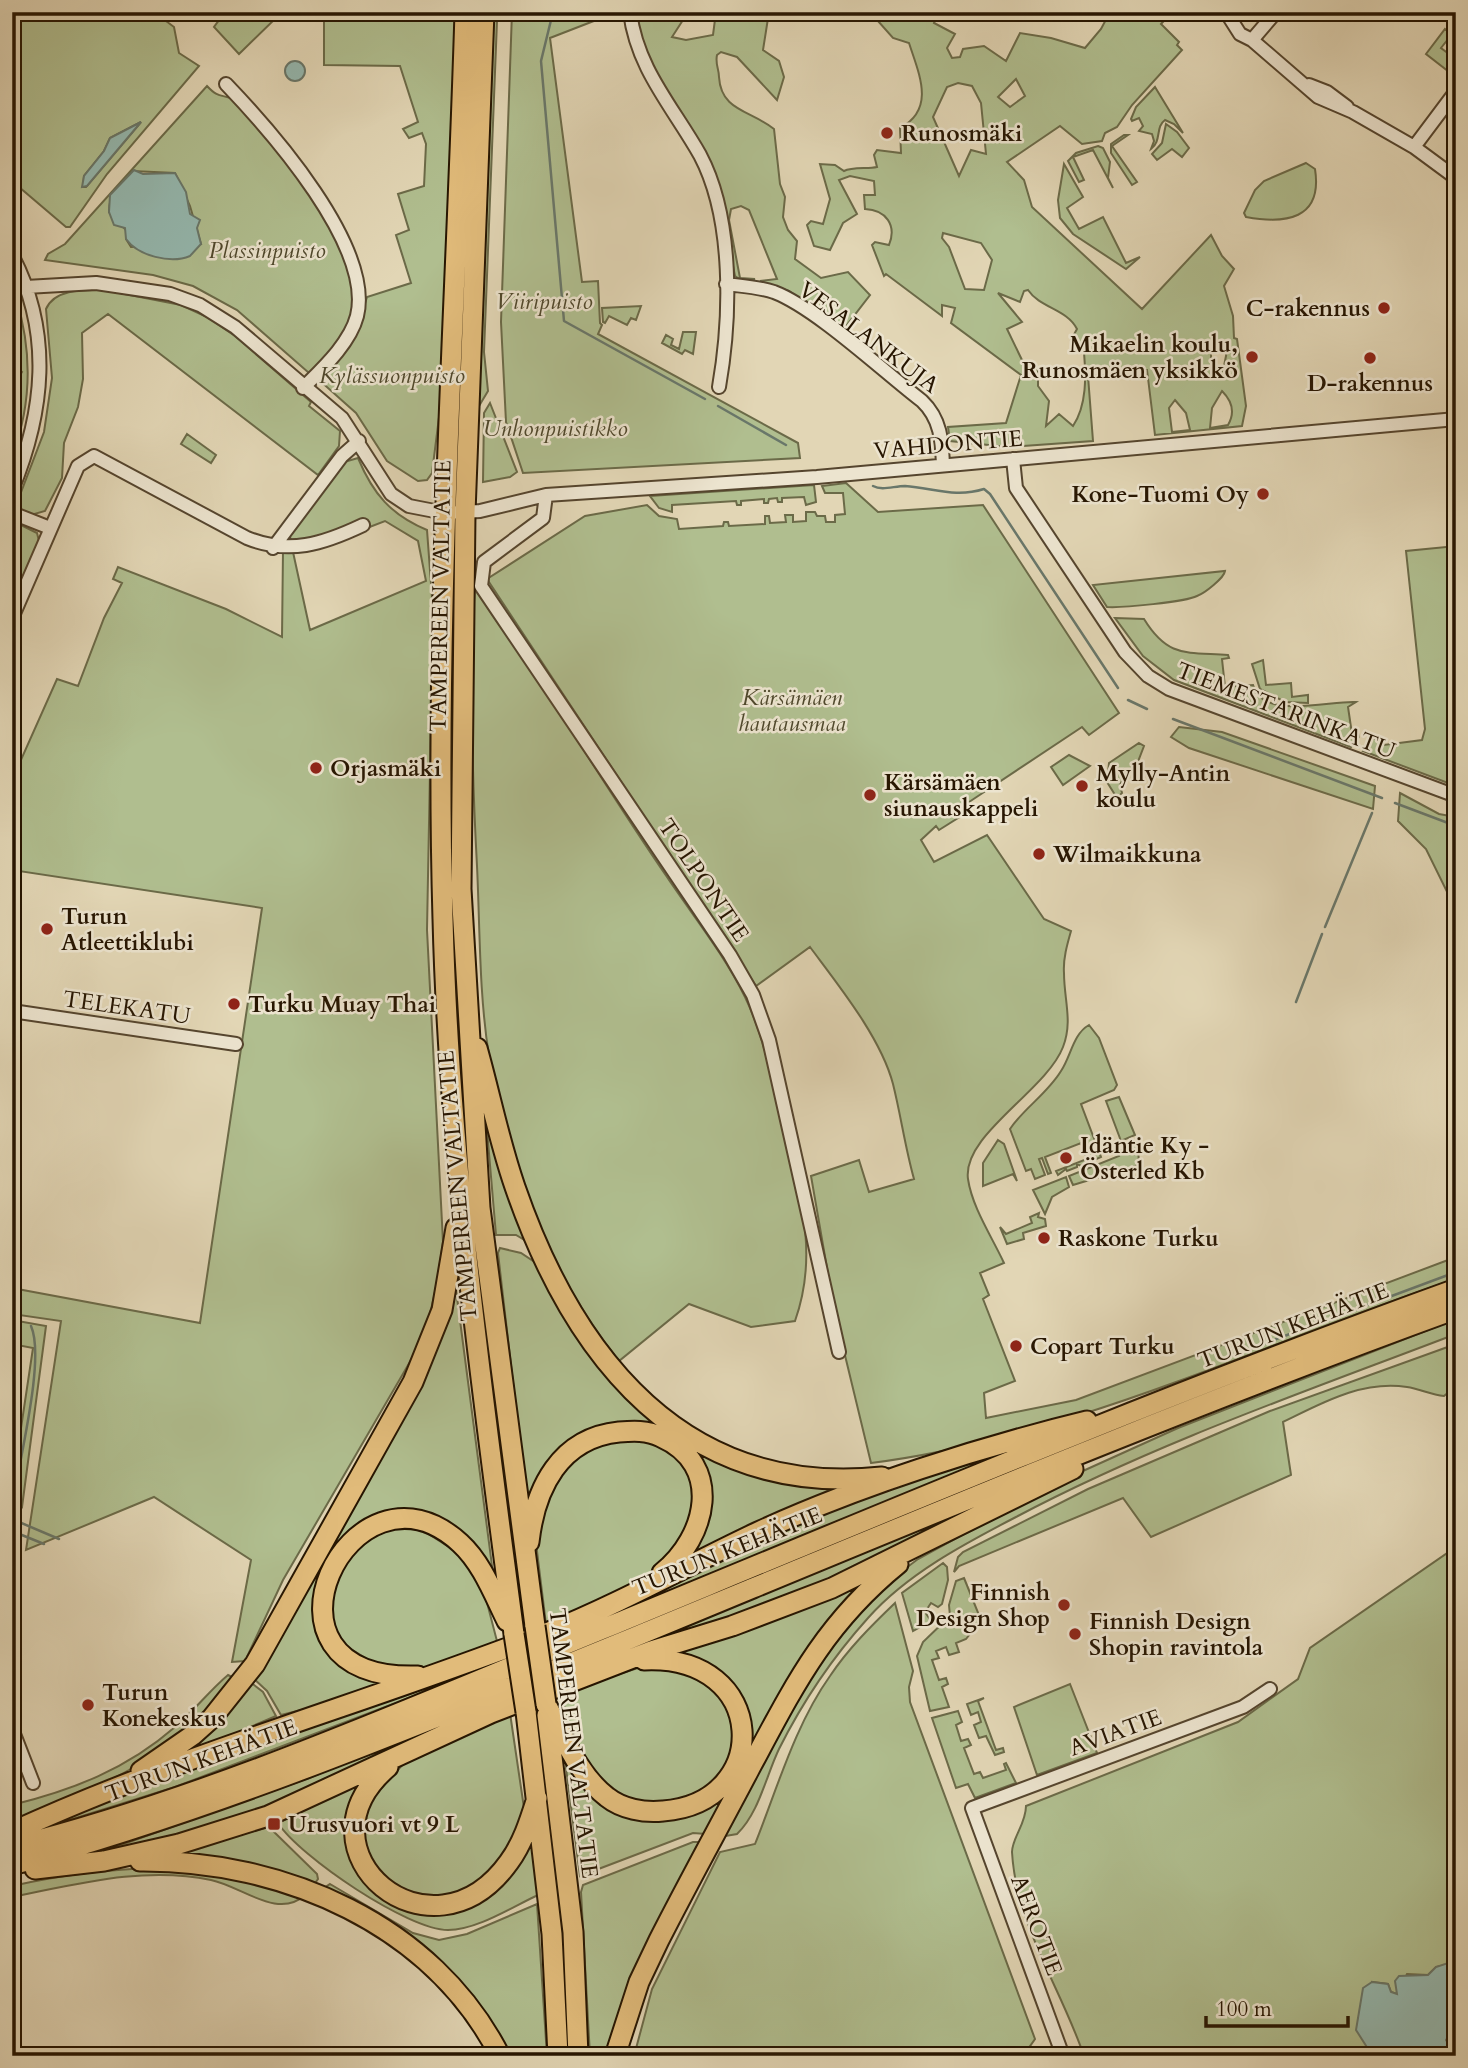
<svg xmlns="http://www.w3.org/2000/svg" width="1468" height="2068" font-family="Cardo,serif">
	<style>
		.green { fill: #b0be8f; stroke: #6b6a48; stroke-width: 2; fill-rule: evenodd }
		.water { fill: #95b9b0; stroke: #69776a; stroke-width: 2 }
		.lines { fill: none; stroke-linecap: round; stroke-linejoin: round }
		.stream { stroke: #69776a; stroke-width: 2.5 }
		.minor-casing { stroke: #55452e; stroke-width: 16 }
		.highway-casing { stroke: #261501; stroke-width: 23 }
		.minor { stroke: #ece4cf; stroke-width: 12 }
		.highway { stroke: #e1bb7a; stroke-width: 19 }
		.highway-bridge-casing { stroke: #261501; stroke-width: 23; stroke-linecap: butt }
		.highway-bridge { stroke: #e1bb7a; stroke-width: 19 }
		.poi-dot { fill: #8f2418; stroke: #ece4cf; stroke-width: 2.5 }
		.labels { text-anchor: middle; stroke-width: 5; stroke-linejoin: round; paint-order: stroke }
		.poi-label { font-size: 23px; font-weight: bold; fill: #261501; stroke: #ece4cf; text-anchor: start }
		.park-label { font-size: 23px; font-style: italic; fill: #4f482c; stroke: #ece4cf }
		.street-label { font-size: 23px; fill: #261501; stroke: #ece4cf }
	</style>
	<rect width="100%" height="100%" fill="#e2d6b5"/>
	<filter id="stains"><feTurbulence type="fractalNoise" baseFrequency=".00286" numOctaves="4"/><feColorMatrix values="0 0 0 0 .2 0 0 0 0 .09 0 0 0 0 .02 0 0 0 .5 -.17"/></filter>
	<radialGradient id="worn" r=".72"><stop offset=".6" stop-color="#630" stop-opacity="0"/><stop offset="1" stop-color="#630" stop-opacity=".3"/></radialGradient>
	<path class="green" d="M12 12H154L174 27 179 53 199 66 107 174 70 227H66L12 181ZM141 122 86 187H83L84 176 104 151 110 138Z
		M225 12H460L444 377 432 473 427 480 418 481 387 461 356 413 319 380 354 338 367 297 411 283 396 235 409 230 398 194 424 186 426 144 422 133 409 138 403 129 418 122 400 66 324 65V16L279 15 239 54 214 27Z
		M492 12H497V21L484 352 488 391 479 406 477 390Z
		M512 12H617L550 38 582 282 598 281 600 323 602 325 598 334 798 443 800 458 523 473 506 422 501 322Z
		M636 12H683V20L672 37 686 40 713 35 716 12H769L763 50 779 61 784 77 777 100 737 57 721 52 717 55C715 64 719 69 719 77 721 111 750 110 774 129L780 184 785 197 783 217 788 230 797 241 795 259 821 278 848 272 870 295 843 330 789 291 760 281 777 279 749 210 741 206 731 209 729 220 740 278 755 279 742 281 735 276 723 215 642 48Z
		M850 12H938L934 23 955 34 947 48 952 58 960 57 963 49 984 46 1006 61 1020 33 1051 38 1085 48 1101 29 1110 12H1172L1161 24 1179 42 1177 45 1182 50 1132 105 1117 127 1105 133 1102 141 1082 144 1060 126 1007 162 1024 180 1032 207 1142 309 1211 235 1222 256 1234 269 1224 286 1233 316 1234 338 1237 339 1246 406 1242 426 1155 435 1147 370 1088 376 1093 441 1008 447 950 441 948 427 1006 423 1021 375 951 323 955 308 942 305V316L886 274 884 276 872 245 875 242 889 245C897 225 886 210 865 209L864 195H875L874 181 850 176 839 180 857 214 843 223 830 250 814 246 807 225 811 221 823 224 830 199 820 164 835 165 844 171C852 167 868 169 877 167L874 155 877 150 901 153 900 128C936 109 919 74 909 43L893 38 878 21 858 19ZM1016 79 1025 96 1010 107 998 97ZM958 83 972 86 981 103 986 154 971 150 959 176 933 117 947 87ZM943 233 981 243 992 260 984 290 965 289 949 247 942 238ZM1028 290C1040 308 1067 309 1077 329L1071 340 1084 352C1086 376 1087 405 1073 426L1059 414 1046 426 1049 401 1038 386V370L1022 360 1007 329 1022 322 998 293 1020 302 1024 291ZM1226 342 1228 346 1223 371 1211 363V351L1215 344ZM1222 391C1232 401 1235 413 1228 425L1210 428 1212 408ZM1175 400 1186 413 1190 430 1172 432 1169 408Z
		M1445 29 1452 34 1441 48 1453 57 1456 54V75H1453L1426 54Z
		M207 86C220 100 222 93 234 100 243 106 251 121 258 129 293 168 367 259 353 314 348 337 326 359 309 373L237 310 193 286 153 275 45 260 48 254 65 244ZM132 171 175 173 190 206 201 244 131 247 126 239V230L109 212C109 192 119 185 132 171Z
		M1155 87 1183 133 1174 124 1165 120C1155 127 1162 141 1151 149L1154 141 1152 134 1139 131 1143 126 1139 118 1132 121 1131 119 1136 107Z
		M1166 124 1177 132 1189 148 1182 157 1172 149 1157 160 1152 154 1162 143Z
		M1124 135H1128L1112 146 1137 182 1132 185 1111 153V144Z
		M1098 146 1103 148 1110 162 1108 178 1113 188 1093 150 1073 157 1084 180 1079 182 1068 161 1076 153Z
		M1306 163 1315 169C1323 220 1285 224 1246 217L1244 213 1255 190 1264 181Z
		M1064 164 1083 197 1067 208 1079 229 1103 217 1126 263 1140 257 1126 269 1073 234 1060 218 1058 200Z
		M104 290 181 305 207 317 235 336 311 402 309 406 340 431 339 446 318 475 108 314 82 333 83 379 78 407 64 443 62 478 45 511 31 515 21 510 20 495 44 432 52 378 46 309C55 288 85 290 104 290Z
		M16 298C32 350 32 404 12 456V388L22 372 12 363V302Z
		M641 306 636 320 631 318 627 325 609 316 605 323 603 322 602 308Z
		M683 332H696L693 354 685 350 682 354 662 343 666 335 673 339 671 345 679 349Z
		M490 403 517 472 510 477 483 482 484 413Z
		M187 434 216 455 211 463 181 444Z
		M358 458C373 494 391 515 427 530L433 611 427 930 443 1242C438 1279 433 1313 418 1348L283 1580 245 1661 232 1662 251 1560 154 1497 26 1550 61 1321 12 1314V1288L200 1323 262 908 12 870V780L57 679 78 686 104 618 122 583 113 579 118 567 226 609 282 637 283 551 293 552 310 630 426 581 418 541 385 521 367 528 292 542 289 535 344 462Z
		M846 483 878 512 983 505 1119 713 1089 735 1082 727 966 804 969 811 939 830 936 826 921 840 934 862 987 835 1044 919 1071 931C1067 945 1063 959 1064 973 1064 1000 1073 1021 1063 1047 1046 1091 962 1135 968 1179 972 1207 992 1237 1004 1263L980 1273 989 1295 983 1299 1015 1381 984 1393 986 1418 1076 1400 1456 1257V1279C1262 1343 1075 1437 871 1463L835 1314 811 1176 859 1160 869 1192 914 1179C905 1147 901 1116 893 1084 881 1038 839 986 810 947L756 986 487 579 585 516 647 505 659 516 677 519 679 529 723 526 724 522H728L729 526 765 524V516H769L770 523 786 522 785 515H793V522L806 521V512H815L817 516H825L826 522H835V515L845 514 843 493H825L822 486Z
		M814 485 816 502 806 505 804 497 782 498V502H778L777 498 769 499 768 503H764V499L741 501V505H737L736 501 672 505V512L659 508 650 496Z
		M17 523 37 533 39 541 12 604V524Z
		M1456 546V786L1363 751 1373 739H1383L1384 745 1422 740 1425 729 1406 551Z
		M1225 571C1224 578 1205 593 1197 596 1185 602 1122 608 1107 607L1093 585Z
		M475 584C490 617 514 643 534 672 578 741 621 810 667 877 693 916 724 954 745 997 767 1042 775 1096 787 1144 803 1206 817 1259 795 1321L751 1327 689 1304 619 1361C551 1277 507 1163 489 1056 479 994 480 928 477 866 472 773 469 677 475 584Z
		M1115 618 1144 619C1168 658 1186 652 1228 655L1229 658 1222 659 1225 687 1253 685C1262 721 1331 700 1356 702L1348 707 1352 734 1358 733 1359 737 1351 747 1174 680 1143 656Z
		M1263 660 1266 685 1291 683 1292 697 1308 695V703L1285 702 1260 689 1252 664Z
		M1179 727 1222 732 1375 786 1373 809 1189 748 1171 737Z
		M1139 743 1144 746 1134 772 1125 773 1120 785 1122 793 1117 798 1107 782 1109 763Z
		M1069 755 1090 766 1063 785 1051 767Z
		M1400 793 1439 814 1456 817V910L1426 849 1398 821Z
		M1089 1025 1099 1038 1117 1085 1114 1090 1081 1104 1101 1157 1081 1166 1077 1164V1167L1067 1171 1066 1169 1058 1175 1056 1171 1087 1159 1081 1143 1045 1157 1051 1173 1048 1174 1042 1158 1039 1159 1045 1175 1035 1179 1031 1169 1026 1171 1010 1129C1024 1108 1047 1094 1061 1071 1071 1056 1073 1034 1089 1025Z
		M484 1095 528 1242 516 1235H496Z
		M1119 1097 1135 1135 1121 1141 1106 1101Z
		M998 1140 1004 1144 1017 1181 1013 1174 983 1186V1163Z
		M1135 1144 1138 1147 1139 1165 1073 1185 1069 1176 1119 1156 1117 1151Z
		M1066 1177 1069 1187 1052 1197 1045 1214 1033 1190Z
		M1039 1213 1038 1217 1045 1219 1046 1226 1023 1233 1024 1239 1007 1244 1000 1227 1006 1234 1032 1223 1030 1217Z
		M500 1248 521 1253 539 1265 564 1305 692 1443 865 1484 677 1567 698 1543 687 1450 602 1429 528 1512 498 1253Z
		M474 1265H480L526 1626H522Z
		M455 1282 494 1581C459 1534 461 1522 400 1514L319 1582 316 1599 364 1675 387 1682 354 1697 281 1715 267 1691 252 1677Z
		M1456 1319V1334C1307 1391 1156 1443 1016 1517 964 1544 907 1574 868 1618 832 1658 803 1701 779 1749 766 1776 759 1813 737 1834L720 1837 817 1660 889 1581 918 1559 1063 1480 1178 1428Z
		M12 1320 46 1326 22 1507 12 1501V1488L33 1348 12 1344Z
		M1456 1344V1386L1444 1396C1431 1395 1420 1389 1407 1387 1362 1380 1322 1403 1283 1422L1291 1475 1151 1537 1123 1498 959 1566 954 1572 958 1557 963 1552 1088 1489 1270 1411Z
		M1052 1434 401 1701 175 1787 28 1833 813 1515Z
		M620 1435 667 1445 691 1474 696 1507 670 1558 651 1573 632 1586 546 1624 536 1543 544 1497 573 1456Z
		M1043 1479 914 1544 241 1821 90 1856 309 1778Z
		M419 1528 463 1556 484 1591 498 1645 425 1670 383 1669 343 1644 330 1618 339 1566 352 1549 384 1529Z
		M1456 1547V1963L1436 1967 1428 1975 1407 1974 1397 1994 1391 1992 1388 1984 1372 1982 1370 2052 1378 2056H1084C1061 1988 1016 1925 1012 1852 1012 1838 1026 1824 1026 1806L1238 1722 1298 1679 1310 1648Z
		M943 1563 947 1567 948 1580 942 1604 938 1607 931 1603 925 1612 931 1621 913 1631 902 1593Z
		M886 1568 864 1587 706 1834 693 1833 580 1876 563 1745 612 1807 715 1800 744 1710 665 1655Z
		M964 1578 981 1620 966 1639 956 1643 959 1652 949 1655 946 1647 936 1651 939 1658 932 1660 939 1680 946 1678 948 1684 942 1687 949 1707 930 1711 917 1656 923 1642 950 1616 949 1605 956 1581Z
		M895 1603 913 1671 909 1687 910 1702 1035 2039 1023 2056H634L652 1989 720 1852 755 1844C777 1789 795 1725 830 1676 848 1649 871 1626 895 1603Z
		M644 1666 690 1671 720 1692 736 1734 726 1771 703 1794 644 1806 599 1784 570 1731 561 1693Z
		M228 1675 236 1679C185 1754 92 1789 12 1826V1805C73 1790 127 1769 175 1727 194 1711 209 1691 228 1675Z
		M249 1681 263 1692 276 1716 152 1769Z
		M1070 1684 1097 1753 1037 1775 1014 1707Z
		M984 1698 978 1701 996 1750 1003 1748 1004 1752 995 1755 986 1736 979 1738 974 1725 981 1722 978 1712 971 1715 967 1704Z
		M958 1711 962 1722 956 1725 961 1741 968 1739 971 1745 964 1748 974 1774 980 1772 983 1778 1006 1770 1004 1764 1006 1763 1016 1783 975 1798 968 1784 956 1788 932 1718Z
		M510 1713 524 1808 507 1854 469 1890 430 1900 387 1882 370 1857 363 1839 369 1802 405 1762Z
		M375 1773 357 1797 374 1890C396 1911 417 1911 447 1911L531 1838 538 1895C512 1907 477 1930 448 1930 408 1930 300 1857 278 1823Z
		M269 1827 317 1874 318 1879 313 1886 161 1856Z
		M693 1842H702L611 2056H590L581 1892 583 1885Z
		M157 1868 192 1869 305 1895C278 1920 241 1886 211 1880 144 1866 78 1884 12 1897V1886C61 1875 108 1869 157 1868Z
		M330 1884 413 1933 439 1940 467 1934 537 1904 547 2056H505L472 2000 321 1890Z"/>
	<path class="water" d="M285 71a10 10 0 1 1 20 0a10 10 0 1 1-20 0Z
		M141 122 87 186 82 187 84 176 104 151 110 138Z
		M134 170 143 174 175 173 186 192 190 214 200 220 197 228 201 244 190 256C171 264 138 256 126 239L125 228 114 225 109 212 110 195Z
		M1451 1962 1456 1963V2031H1452L1446 2040 1456 2056H1378L1370 2052 1356 2030 1363 1988 1372 1982 1388 1984 1391 1992 1397 1994 1395 1981 1399 1976 1428 1975 1436 1967Z"/>
	<g class="lines">
		<path class="stream" d="M553 12 541 61 564 321 705 399
			M718 406 786 445
			M873 486C882 491 894 486 905 486 934 488 955 498 984 489L990 494 1118 688
			M1128 700 1147 709
			M1173 719 1382 798
			M1395 803 1456 826
			M1325 927 1372 813
			M1296 1002 1322 934
			M1220 1360 1456 1272
			M12 1509C17 1468 46 1360 31 1326
			M12 1519 59 1539
			M12 1531 44 1544
			M15 1533 19 1554"/>
		<g class="minor-casing">
			<path id="minor" d="M630 12C637 69 673 107 700 155 734 219 731 318 719 387
				M1226 12 1240 34 1252 40 1318 97 1353 112 1414 147 1456 178
				M1252 40 1276 12
				M226 84C271 131 374 247 357 316 350 343 323 368 303 388
				M1309 85 1327 92 1347 107
				M1414 147 1456 91
				M12 255C53 333 44 412 12 490
				M726 284C742 286 759 287 774 292 816 308 884 372 922 401 941 419 942 441 943 465
				M26 287 96 283 170 294 200 305 235 327 342 418 391 494 409 506 445 513 480 511 546 495 817 477 1456 419
				M1013 459 1016 488 1125 652 1148 676 1169 689 1456 796
				M546 495 543 518 484 562 481 586 730 955 753 995 769 1040 839 1352
				M12 513 50 528
				M273 548 342 456 359 441
				M12 618 78 466 94 456 247 538C289 555 323 544 363 525
				M12 1011 236 1044
				M12 1729 33 1783
				M1063 2056 972 1808 1243 1707 1270 1689"/>
		</g>
		<g class="highway-casing">
			<path id="highway" d="M465 12C456 314 434 617 443 919 449 1159 483 1396 514 1634
				M484 12 465 513 461 889 480 1208 535 1626
				M477 1048C490 1094 499 1141 515 1187 574 1358 684 1498 882 1477
				M529 1542C535 1488 560 1438 619 1432 633 1431 647 1430 661 1437 724 1465 707 1537 662 1573
				M418 1676C236 1682 351 1443 460 1543 482 1563 494 1595 507 1621
				M546 1704C563 1735 578 1775 607 1797 622 1809 644 1813 663 1811 773 1803 770 1654 644 1660
				M526 1712 552 1934 558 2056
				M547 1715 573 1932 578 2056
				M388 1767C290 1851 431 1971 509 1862 523 1843 530 1820 537 1798
				M141 1771 193 1735 212 1718 255 1664 413 1382 442 1310 456 1228
				M12 1832C186 1752 371 1702 549 1632 621 1603 688 1565 758 1532 858 1486 980 1447 1087 1421
				M12 1847C216 1795 409 1708 603 1629 886 1512 1168 1393 1456 1289
				M140 1861C283 1860 433 1924 500 2056
				M12 1865C225 1807 428 1721 632 1638 906 1525 1178 1410 1456 1309
				M35 1869 104 1861 179 1844 268 1816 491 1713 651 1651 732 1626 832 1588 1073 1469
				M615 2056 639 1982 659 1940C688 1883 719 1827 749 1770 793 1688 823 1625 898 1564"/>
		</g>
		<use href="#minor" class="minor"/>
		<use href="#highway" class="highway"/>
		<g class="highway-bridge-casing">
			<path id="highway-bridge" d="M535 1626 546 1704
				M514 1634 526 1712"/>
		</g>
		<use href="#highway-bridge" class="highway-bridge"/>
	</g>
	<g class="poi-dot">
		<circle cx="887" cy="133" r="7"/>
		<circle cx="1384" cy="308" r="7"/>
		<circle cx="1252" cy="357" r="7"/>
		<circle cx="1370" cy="358" r="7"/>
		<circle cx="1263" cy="494" r="7"/>
		<circle cx="316" cy="768" r="7"/>
		<circle cx="1082" cy="786" r="7"/>
		<circle cx="870" cy="795" r="7"/>
		<circle cx="1039" cy="854" r="7"/>
		<circle cx="47" cy="929" r="7"/>
		<circle cx="234" cy="1004" r="7"/>
		<circle cx="1066" cy="1158" r="7"/>
		<circle cx="1044" cy="1238" r="7"/>
		<circle cx="1016" cy="1346" r="7"/>
		<circle cx="1064" cy="1605" r="7"/>
		<circle cx="1075" cy="1634" r="7"/>
		<circle cx="88" cy="1705" r="7"/>
		<rect x="267" y="1817" width="14" height="14" rx="3.5"/>
	</g>
	<g class="labels">
		<g class="poi-label">
			<text x="901" y="141">Runosmäki</text>
			<text x="1370" y="316" text-anchor="end">C-rakennus</text>
			<text x="1238" y="352" text-anchor="end">Mikaelin koulu,<tspan x="1238" dy="26">Runosmäen yksikkö</tspan></text>
			<text x="1370" y="391" text-anchor="middle">D-rakennus</text>
			<text x="1249" y="502" text-anchor="end">Kone-Tuomi Oy</text>
			<text x="330" y="776">Orjasmäki</text>
			<text x="1096" y="781">Mylly-Antin<tspan x="1096" dy="26">koulu</tspan></text>
			<text x="884" y="790">Kärsämäen<tspan x="884" dy="26">siunauskappeli</tspan></text>
			<text x="1053" y="862">Wilmaikkuna</text>
			<text x="61" y="924">Turun<tspan x="61" dy="26">Atleettiklubi</tspan></text>
			<text x="248" y="1012">Turku Muay Thai</text>
			<text x="1080" y="1153">Idäntie Ky -<tspan x="1080" dy="26">Österled Kb</tspan></text>
			<text x="1058" y="1246">Raskone Turku</text>
			<text x="1030" y="1354">Copart Turku</text>
			<text x="1050" y="1600" text-anchor="end">Finnish<tspan x="1050" dy="26">Design Shop</tspan></text>
			<text x="1089" y="1629">Finnish Design<tspan x="1089" dy="26">Shopin ravintola</tspan></text>
			<text x="102" y="1700">Turun<tspan x="102" dy="26">Konekeskus</tspan></text>
			<text x="288" y="1832">Urusvuori vt 9 L</text>
		</g>
		<g class="park-label">
			<text x="267" y="258">Plassinpuisto</text>
			<text x="544" y="309">Viiripuisto</text>
			<text x="392" y="383">Kylässuonpuisto</text>
			<text x="555" y="436">Unhonpuistikko</text>
			<text x="792" y="705">Kärsämäen<tspan x="792" dy="26">hautausmaa</tspan></text>
		</g>
		<g class="street-label">
			<text transform="translate(869 337) rotate(37)" y="8">VESALANKUJA</text>
			<text transform="translate(948 444) rotate(-5)" y="8">VAHDONTIE</text>
			<text transform="translate(440 596) rotate(-89)" y="8">TAMPEREEN VALTATIE</text>
			<text transform="translate(1286 710) rotate(21)" y="8">TIEMESTARINKATU</text>
			<text transform="translate(704 880) rotate(56)" y="8">TOLPONTIE</text>
			<text transform="translate(127 1007) rotate(8)" y="8">TELEKATU</text>
			<text transform="translate(457 1186) rotate(-95)" y="8">TAMPEREEN VALTATIE</text>
			<text transform="translate(1293 1325) rotate(-21)" y="8">TURUN KEHÄTIE</text>
			<text transform="translate(727 1551) rotate(-22)" y="8">TURUN KEHÄTIE</text>
			<text transform="translate(1115 1732) rotate(-20)" y="8">AVIATIE</text>
			<text transform="translate(574 1743) rotate(83)" y="8">TAMPEREEN VALTATIE</text>
			<text transform="translate(201 1760) rotate(-20)" y="8">TURUN KEHÄTIE</text>
			<text transform="translate(1037 1925) rotate(69)" y="8">AEROTIE</text>
		</g>
	</g>
	<rect width="1468" height="2068" fill="none" stroke="#e2d6b5" stroke-width="42"/>
	<rect x="14" y="14" width="1440" height="2040" fill="none" stroke="#261501" stroke-width="3.5"/>
	<rect x="21" y="21" width="1426" height="2026" fill="none" stroke="#261501" stroke-width="2"/>
	<path d="M1206 2016v10h142v-10" fill="none" stroke="#261501" stroke-width="3.5"/>
	<text x="1216" y="2016" font-size="21" fill="#261501" stroke="#ece4cf" stroke-width="5" paint-order="stroke">100 m</text>
	<rect width="100%" height="100%" filter="url(#stains)"/>
	<rect width="100%" height="100%" fill="url(#worn)"/>
</svg>
